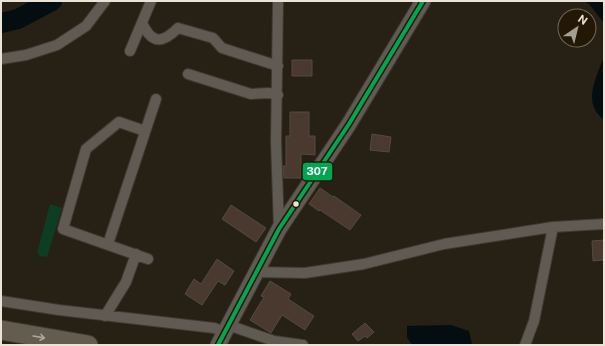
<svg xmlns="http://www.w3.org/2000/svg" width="605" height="346" font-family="'Public Sans',sans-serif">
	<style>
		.green { fill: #0d3d22 }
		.water { fill: #040d10 }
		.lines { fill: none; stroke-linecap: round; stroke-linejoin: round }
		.river { stroke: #040d10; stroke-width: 20 }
		.building { fill: #49392f; stroke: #524b45 }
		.minor-casing { stroke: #3f3931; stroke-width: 12 }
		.secondary-casing { stroke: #3f3931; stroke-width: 17 }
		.motorway-casing { stroke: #3f3931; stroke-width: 21 }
		.minor { stroke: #5f5a52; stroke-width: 10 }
		.secondary { stroke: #5f5a52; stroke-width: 15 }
		.motorway { stroke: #645c4f; stroke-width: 19 }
		.bus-1-casing { stroke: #231805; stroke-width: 7 }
		.bus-1 { stroke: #00a651; stroke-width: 4 }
		.oneway { stroke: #aea699 }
		.bus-dot { fill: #eae3d6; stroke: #231805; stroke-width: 1.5 }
		.line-badge { stroke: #231805; stroke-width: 1.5 }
		.badge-label { font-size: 11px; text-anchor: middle; font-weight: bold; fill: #fff }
	</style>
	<rect width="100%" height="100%" fill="#262015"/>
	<path class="green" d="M50 204 62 208 47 257 40 256 37 253Z"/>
	<path class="water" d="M584 1H604V23L589 4Z
		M604 56V120C581 102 597 78 604 56Z
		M451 325 469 331 472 345H412L407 337V326Z"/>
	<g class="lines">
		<path class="river" d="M1 23 18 19 52 1"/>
	</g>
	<path class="building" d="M292 60H312V76H292Z
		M290 112H309V136H315V155L301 154V178H284L283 166H286V136H290Z
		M372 134 391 137 389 152 370 150Z
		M320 188 333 197 334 196 361 215 350 230 320 210 319 211 309 204Z
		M231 205 266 228 256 242 222 219Z
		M604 240V260L593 261 592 241Z
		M217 259 234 271 225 285 218 281 202 305 185 294 194 279 201 284Z
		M270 281 291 294 288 299 314 316 305 330 282 315 271 333 250 320 264 297 261 296Z
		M365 323 374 332 367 338 365 336 358 341 352 334Z"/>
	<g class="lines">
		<g class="minor-casing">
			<path id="minor" d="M278 1 276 142 279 229
				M142 23C152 44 162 44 178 28L213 38 222 48 278 66
				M130 51 151 1
				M1 59 26 55 57 45 86 26 105 1
				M188 74 251 94 269 93 278 95
				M145 131 119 122 86 149 63 229 148 259
				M108 244 156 99
				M255 272 305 273 364 264 444 244 553 227 604 224
				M1 301 59 310 214 328 225 332
				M105 316 126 282 136 254
				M228 325 274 341 303 345
				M525 345 534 321 553 227"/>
		</g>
		<g class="secondary-casing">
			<path id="secondary" d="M218 345 279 229 349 124 423 1"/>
		</g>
		<g class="motorway-casing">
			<path id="motorway" d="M1 330 88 345"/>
		</g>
		<use href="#minor" class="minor"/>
		<use href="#secondary" class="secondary"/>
		<use href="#motorway" class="motorway"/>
		<g class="bus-1-casing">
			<path id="bus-1" d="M218 345 279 229 349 124 423 1"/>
		</g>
		<use href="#bus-1" class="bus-1"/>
	</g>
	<defs><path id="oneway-shaft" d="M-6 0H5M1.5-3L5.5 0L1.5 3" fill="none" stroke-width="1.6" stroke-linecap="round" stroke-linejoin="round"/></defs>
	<use class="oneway" href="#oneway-shaft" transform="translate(39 337) rotate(10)"/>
	<circle class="bus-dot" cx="296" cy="204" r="3.5"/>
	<rect class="line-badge" x="302" y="162" width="31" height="19" rx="4" fill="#00a651"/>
	<g class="badge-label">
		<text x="317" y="175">307</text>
	</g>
	<rect width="605" height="346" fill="none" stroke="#eae3d6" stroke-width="4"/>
	<g transform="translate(577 28) rotate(35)"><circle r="19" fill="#231805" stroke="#736959"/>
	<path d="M0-3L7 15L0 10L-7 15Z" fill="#a59f92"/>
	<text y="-6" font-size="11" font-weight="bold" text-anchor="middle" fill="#eae3d6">N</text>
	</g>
</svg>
